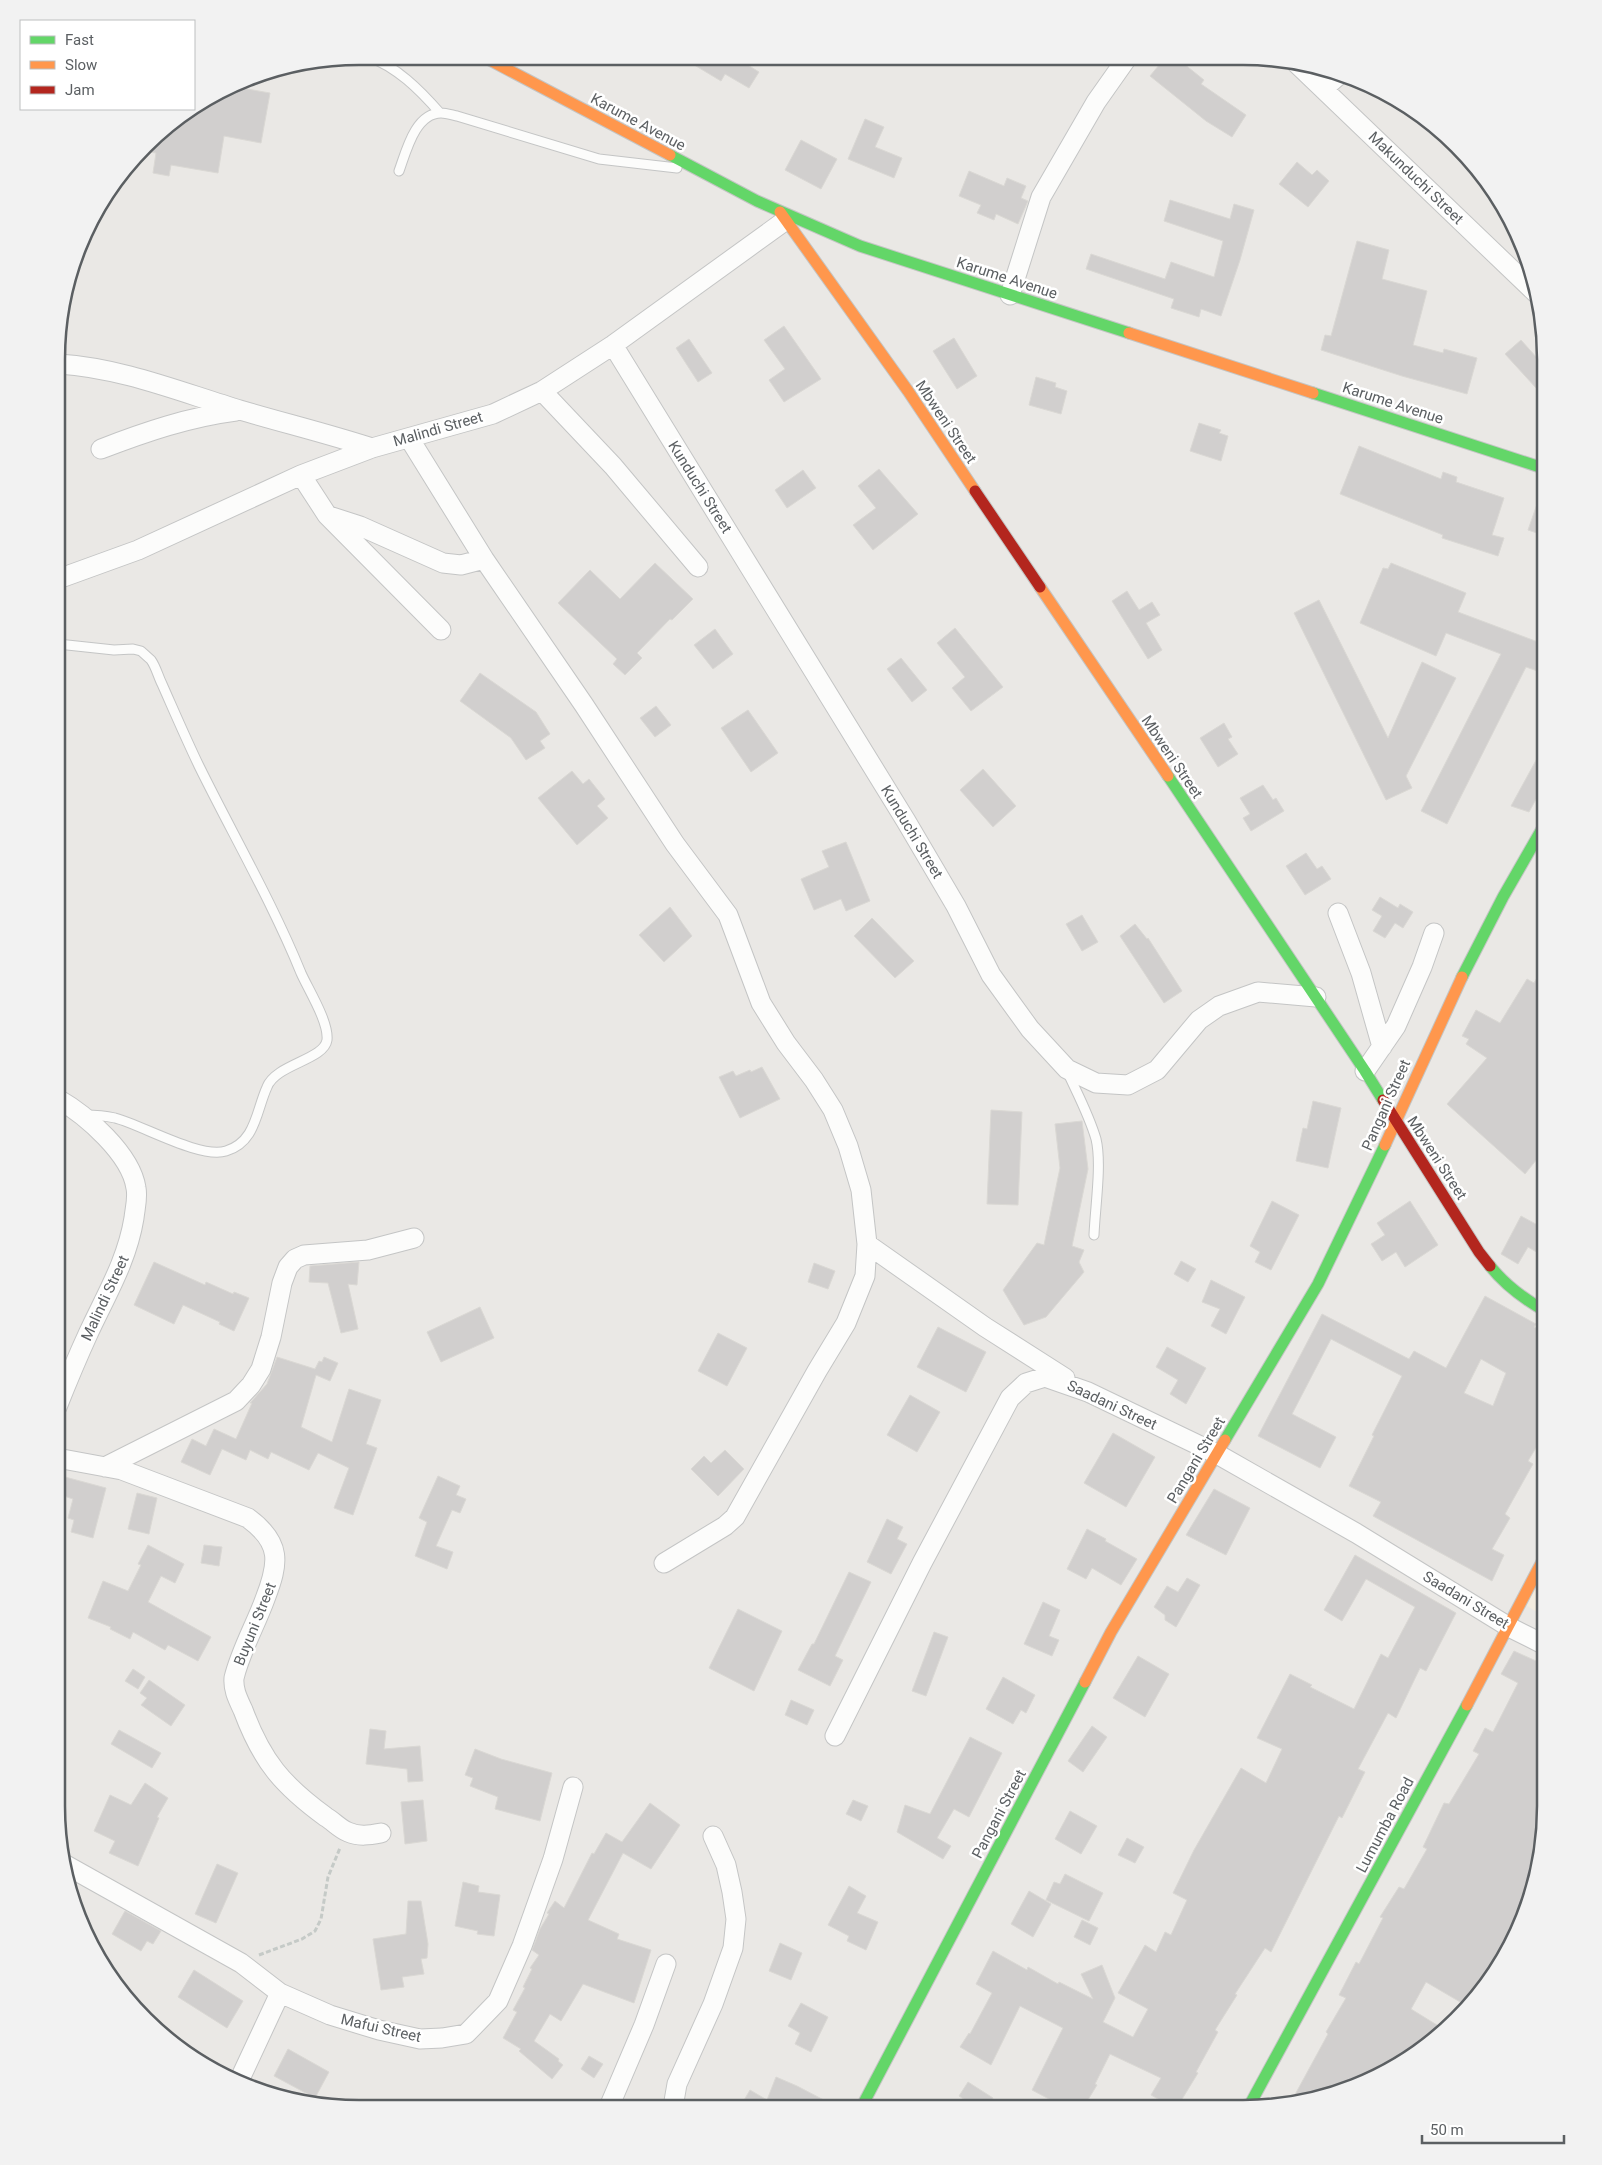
<svg xmlns="http://www.w3.org/2000/svg" width="1602" height="2165" font-family="Roboto,sans-serif">
	<style>
		.commercial { fill: #f3ecdf }
		.building { fill: #d1cfce; stroke: #dad8d4; fill-rule: evenodd }
		.lines { fill: none; stroke-linecap: round; stroke-linejoin: round }
		.lane-casing { stroke: #c4c5c5; stroke-width: 11 }
		.street-casing { stroke: #c4c5c5; stroke-width: 21 }
		.fast-casing { stroke: #c4c5c4; stroke-width: 13 }
		.slow-casing { stroke: #c4c5c4; stroke-width: 13 }
		.jam-casing { stroke: #c4c5c4; stroke-width: 13 }
		.path { stroke: #c5cac7; stroke-width: 3; stroke-dasharray: 5 2.5; stroke-linecap: butt }
		.lane { stroke: #fcfcfb; stroke-width: 9 }
		.street { stroke: #fcfcfb; stroke-width: 19 }
		.fast { stroke: #63d668; stroke-width: 11 }
		.slow { stroke: #ff974d; stroke-width: 11 }
		.jam { stroke: #b3261e; stroke-width: 11 }
		.labels { text-anchor: middle; stroke-width: 5; stroke-linejoin: round; paint-order: stroke }
		.street-label { font-size: 15px; fill: #5b5f62; stroke: #fff }
		.rim { fill: none; stroke: #5b5f62; stroke-width: 2.5 }
	</style>
	<rect width="100%" height="100%" fill="#eae8e5"/>
	<path class="commercial" d="M1545 1565V1617L1527 1606Z"/>
	<path class="building" d="M681 57H735L759 72 749 88 725 74 721 81Z
		M1164 59H1178L1204 80 1201 84 1246 115 1232 137 1206 121 1150 76Z
		M236 87 270 93 261 143 224 136 218 173 171 165 169 176 153 173 156 153 143 151 160 131Z
		M865 119 884 127 875 147 902 158 894 178 848 159Z
		M801 140 837 159 821 189 785 170Z
		M1297 162 1312 175 1317 170 1329 181 1308 207 1279 184Z
		M969 171 1004 186 1007 178 1026 186 1021 198 1028 201 1018 224 996 214 994 220 977 213 981 205 959 196Z
		M1170 200 1230 219 1234 204 1254 210 1240 260 1221 316 1201 309 1199 317 1171 308 1174 299 1086 269 1091 254 1165 279 1171 262 1214 277 1223 241 1164 221Z
		M1357 241 1389 250 1382 279 1427 291 1413 345 1443 353 1444 349 1477 358 1467 394 1402 376 1321 350 1325 335 1331 336Z
		M784 326 821 379 784 402 769 380 785 369 764 340Z
		M954 338 977 376 957 389 933 351Z
		M689 339 712 373 698 382 676 348Z
		M1521 340 1546 368V399L1505 354Z
		M1036 377 1056 383 1055 387 1067 391 1061 414 1029 405Z
		M1199 423 1221 430 1219 433 1228 436 1221 461 1190 451Z
		M1359 446 1441 479 1443 472 1457 477 1456 482 1504 498 1492 535 1504 538 1498 556 1442 538 1443 535 1340 494Z
		M879 469 918 514 873 550 853 525 876 508 858 486Z
		M803 470 816 488 787 508 775 490Z
		M1543 487H1546V536L1528 530Z
		M655 563 693 599 672 620 670 619 637 653 642 658 625 675 613 664 617 659 558 603 590 570 620 599Z
		M1391 563 1466 593 1458 612 1546 645V674L1526 667 1447 824 1421 811 1501 654 1446 633 1436 656 1360 623 1383 568 1388 569Z
		M1127 591 1139 610 1152 602 1160 615 1146 623 1162 650 1148 659 1112 601Z
		M1319 600 1388 738 1422 662 1456 678 1406 776 1412 788 1386 800 1294 613Z
		M955 628 1003 687 971 711 952 688 965 677 937 643Z
		M715 629 733 654 713 669 694 645Z
		M901 658 927 690 912 702 887 669Z
		M480 673 536 712 550 734 540 741 545 748 526 760 511 738 460 701Z
		M656 706 671 725 655 737 640 718Z
		M748 710 778 753 751 772 721 728Z
		M1224 723 1232 737 1228 739 1238 754 1218 767 1200 738Z
		M1546 742V781L1529 812 1511 806Z
		M983 769 1016 806 993 827 960 790Z
		M572 771 583 784 589 779 605 799 597 806 608 818 577 845 538 798Z
		M1263 785 1273 800 1276 798 1284 811 1251 831 1243 818 1250 814 1240 798Z
		M846 842 870 901 846 911 841 899 814 910 801 879 829 867 822 851Z
		M1306 853 1317 869 1322 866 1331 879 1305 895 1286 866Z
		M1380 897 1398 908 1400 904 1413 912 1403 928 1395 923 1385 938 1373 931 1382 916 1372 910Z
		M670 907 692 936 664 962 639 935Z
		M1082 915 1098 942 1082 951 1066 924Z
		M872 918 914 961 895 978 854 936Z
		M1135 924 1147 939 1148 938 1182 991 1164 1003 1120 936Z
		M1545 964V1149L1525 1174 1447 1104 1487 1058 1466 1044 1469 1039 1462 1036 1476 1010 1500 1023 1527 979 1534 983Z
		M762 1067 780 1099 740 1118 719 1077 733 1071 736 1076 750 1070 751 1072Z
		M1313 1101 1341 1108 1328 1168 1296 1161 1303 1128 1307 1129Z
		M991 1110 1022 1112 1018 1205 987 1204Z
		M1082 1121 1088 1169 1072 1246 1084 1250 1079 1262 1084 1272 1046 1317 1024 1325 1003 1290 1037 1243 1044 1245 1060 1168 1055 1124Z
		M1272 1201 1299 1215 1271 1270 1255 1262 1260 1252 1250 1246Z
		M1410 1201 1438 1245 1405 1267 1396 1252 1382 1261 1371 1244 1385 1235 1377 1223Z
		M1521 1216 1545 1229V1257L1528 1247 1518 1264 1501 1254Z
		M1181 1261 1196 1269 1188 1282 1174 1274Z
		M154 1262 205 1285 206 1282 233 1294 234 1292 249 1298 234 1331 219 1324 220 1322 183 1305 174 1324 134 1305Z
		M359 1262 357 1285 348 1284 358 1329 341 1333 328 1283 309 1282 310 1266Z
		M814 1263 835 1271 828 1289 808 1282Z
		M1211 1280 1245 1297 1226 1334 1211 1326 1220 1309 1202 1302Z
		M1485 1296 1536 1324 1534 1327 1545 1333V1433L1528 1461 1533 1464 1505 1514 1510 1518 1492 1549 1504 1555 1492 1581 1373 1516 1381 1502 1349 1486 1374 1436 1372 1435 1402 1376 1331 1339 1292 1414 1336 1437 1320 1468 1258 1436 1322 1314 1409 1359 1414 1351 1446 1368ZM1481 1359 1506 1373 1493 1406 1464 1393Z
		M480 1307 494 1338 441 1362 427 1332Z
		M938 1327 986 1352 966 1392 917 1367Z
		M718 1333 747 1348 727 1386 698 1371Z
		M1167 1347 1206 1368 1186 1404 1170 1394 1178 1380 1156 1367Z
		M277 1357 315 1369 319 1361 322 1362 324 1357 338 1363 330 1381 316 1375 301 1427 332 1442 349 1389 381 1400 366 1444 377 1448 353 1515 334 1508 349 1468 318 1453 309 1470 271 1452 268 1459 250 1450 246 1460 222 1449 210 1475 181 1462 192 1439 206 1446 214 1429 236 1439 252 1403H250L267 1384Z
		M910 1395 940 1412 917 1452 887 1435Z
		M1113 1433 1155 1457 1126 1507 1084 1483Z
		M725 1450 744 1469 718 1496 691 1469 704 1456 711 1463Z
		M438 1476 460 1486 456 1495 466 1499 460 1513 452 1510 436 1546 453 1552 447 1569 415 1556 427 1522 419 1518Z
		M65 1477 106 1488 93 1538 71 1532 74 1520 68 1518 73 1499 61 1495Z
		M1214 1489 1250 1508 1226 1555 1186 1535Z
		M137 1493 157 1498 149 1534 128 1529Z
		M887 1519 903 1527 897 1539 907 1544 891 1574 867 1562Z
		M1087 1529 1106 1539 1105 1541 1137 1559 1121 1585 1092 1568 1086 1579 1067 1569Z
		M148 1545 184 1564 175 1583 161 1576 148 1602 211 1637 198 1661 168 1645 165 1650 133 1632 130 1639 110 1629 111 1627 88 1618 103 1581 128 1591 141 1565 138 1564Z
		M204 1545 222 1547 219 1566 201 1563Z
		M1355 1555 1456 1613 1426 1671 1420 1668 1396 1718 1388 1713 1358 1769 1365 1772 1342 1818 1339 1816 1271 1952 1265 1948 1235 1994 1237 1995 1215 2030 1218 2032 1196 2072 1198 2073 1176 2109 1151 2095 1161 2078 1110 2054 1095 2084 1097 2085 1083 2108H1066L1032 2090 1063 2028 1020 2006 991 2065 960 2047 969 2033 970 2034 992 1993 976 1984 993 1951 1027 1970 1028 1967 1058 1984 1059 1982 1093 1999 1081 1974 1102 1965 1115 1998 1103 2022 1133 2037 1148 2009 1118 1993 1145 1945 1156 1952 1165 1932 1171 1935 1187 1900 1173 1893 1194 1850 1241 1768 1266 1783 1282 1749 1257 1738 1290 1674 1312 1685 1310 1687 1354 1709 1381 1654 1388 1658 1415 1607 1366 1579 1342 1621 1324 1610Z
		M849 1572 871 1582 835 1656 843 1660 830 1686 798 1670 812 1644H814Z
		M1187 1578 1200 1585 1176 1627 1165 1620V1615L1154 1607 1167 1586 1178 1592Z
		M1043 1602 1060 1610 1049 1636 1059 1640 1052 1656 1024 1644Z
		M738 1609 782 1631 754 1691 709 1668Z
		M934 1632 948 1637 926 1696 912 1691Z
		M1514 1651 1545 1665V1826L1530 1903 1494 1974 1467 2006 1426 1982 1411 2009 1445 2030 1442 2034 1377 2077 1321 2098 1291 2102 1328 2034 1326 2032 1346 1998 1339 1995 1356 1962 1359 1964 1383 1918 1380 1917 1399 1887 1404 1889 1427 1849 1423 1847 1444 1803 1449 1804 1479 1754 1473 1751 1485 1728 1493 1732 1518 1683 1501 1674Z
		M1138 1656 1169 1674 1145 1717 1113 1698Z
		M133 1669 145 1677 138 1689 125 1681Z
		M1003 1677 1035 1695 1026 1713 1021 1710 1013 1724 986 1709Z
		M149 1680 185 1705 171 1726 141 1705 147 1698 140 1693Z
		M791 1700 814 1710 807 1725 785 1715Z
		M1092 1726 1107 1737 1083 1772 1068 1761Z
		M370 1729 386 1731 384 1749 420 1746 423 1781 408 1782 407 1769 366 1764Z
		M119 1730 161 1753 152 1768 111 1744Z
		M970 1737 1002 1753 969 1817 954 1809 937 1838 951 1846 943 1859 897 1832 905 1805 930 1814Z
		M475 1749 501 1759 552 1773 540 1821 495 1809 498 1797 470 1786 473 1778 465 1775Z
		M145 1783 168 1798 157 1817 159 1818 138 1866 109 1853 115 1841 94 1831 110 1795 131 1805Z
		M423 1800 427 1841 405 1844 401 1802Z
		M853 1800 868 1806 861 1821 846 1814Z
		M650 1803 680 1825 651 1869 623 1853 588 1920 619 1934 617 1939 651 1950 634 2003 583 1984 561 2021 550 2014 534 2041 559 2059 558 2061 563 2065 552 2079 519 2051 521 2049 503 2038 517 2012 513 2010 525 1988 523 1987 532 1969 530 1968 539 1955 532 1950 540 1929 549 1914 547 1913 555 1901 564 1908 592 1853 594 1854 606 1833 622 1842Z
		M1070 1811 1097 1826 1081 1854 1055 1839Z
		M1127 1838 1144 1847 1135 1863 1118 1855Z
		M217 1864 238 1873 216 1923 195 1914Z
		M1065 1874 1103 1893 1089 1921 1046 1900 1054 1882 1060 1884Z
		M463 1882 479 1886 478 1892 500 1895 494 1936 477 1934 478 1931 455 1926Z
		M849 1886 866 1896 857 1913 878 1922 866 1950 847 1941 849 1936 828 1925Z
		M1029 1891 1051 1904 1033 1937 1011 1924Z
		M408 1901H421L428 1944 427 1958 421 1959 424 1974 402 1977 404 1987 381 1990 373 1939 406 1934Z
		M125 1911 161 1931 153 1944 147 1941 141 1951 112 1934Z
		M1082 1920 1098 1928 1090 1945 1074 1937Z
		M780 1943 802 1953 791 1980 769 1971Z
		M194 1970 243 2001 227 2028 178 1997Z
		M801 2003 828 2017 811 2052 795 2044 800 2033 788 2026Z
		M288 2049 329 2072 315 2098 274 2076Z
		M589 2056 603 2064 594 2078 581 2069Z
		M776 2077 797 2086 839 2108 740 2107 750 2090 767 2100Z
		M968 2082 993 2098 987 2108H977L959 2096Z"/>
	<g class="lines">
		<g class="lane-casing">
			<path id="lane" d="M367 56C397 67 419 89 440 113
				M399 171C406 152 415 113 441 113 446 113 452 115 457 116L599 159 677 168
				M58 644 114 650 133 649 141 651 151 660C156 667 158 676 162 684 174 711 186 739 199 766 233 835 272 902 301 973 308 989 329 1022 327 1040 324 1060 276 1064 267 1087 256 1111 256 1142 226 1151 200 1159 142 1125 115 1118 106 1116 96 1115 85 1115
				M1067 1071C1077 1093 1089 1115 1096 1139 1102 1164 1095 1208 1094 1235"/>
		</g>
		<g class="street-casing">
			<path id="street" d="M1295 62 1537 294
				M1324 88 1340 74
				M1010 295 1041 197 1096 102 1127 58
				M613 345 906 821 956 906 991 975 1030 1029 1067 1069 1096 1083 1128 1085 1157 1070 1199 1020 1219 1006 1258 992 1316 997
				M59 364C122 368 180 392 240 410 284 423 329 434 372 448
				M542 391 613 466 698 567
				M409 438 484 559 584 705 675 844 728 915 761 1003 786 1043 814 1080 833 1110 848 1146 861 1190 867 1244 865 1276 846 1323 817 1371 735 1517 725 1526 664 1563
				M101 449C145 432 189 417 236 411
				M301 475 327 515 441 630
				M329 516 360 526 443 563 461 565 484 559
				M58 579 138 550 301 475 372 448 493 414 542 391 613 345 786 220
				M1338 913 1361 973 1382 1047
				M1365 1071 1396 1026 1422 967 1434 933
				M867 1244 985 1327 1065 1378
				M57 1407C67 1382 77 1358 88 1334 106 1295 127 1261 134 1218 135 1208 138 1198 136 1188 131 1154 86 1115 58 1099
				M57 1458 122 1470 248 1518C282 1543 279 1563 265 1599 256 1624 240 1652 234 1678 233 1690 238 1699 243 1710 262 1761 282 1785 326 1817 333 1821 340 1829 348 1832 359 1837 370 1835 381 1833
				M105 1467 236 1401 251 1385 261 1369 271 1337 282 1283 288 1267 295 1259 304 1255 368 1250 414 1238
				M835 1736 922 1563 1010 1398 1026 1383 1045 1377 1088 1392 1217 1454 1356 1533 1509 1627 1545 1645
				M64 1864 241 1963 280 1993 330 2015 379 2030 420 2039 442 2038 466 2034 498 2001 522 1946 553 1859 573 1787
				M238 2083 280 1993
				M609 2107 644 2025 666 1964
				M673 2107 677 2084 713 2004 733 1948 736 1919 732 1892 726 1865 713 1836"/>
		</g>
		<g class="fast-casing">
			<path id="fast" d="M670 155 757 201 860 246 1129 333
				M1313 393 1546 469
				M1168 776 1365 1071 1383 1100
				M1462 977 1503 897 1546 822
				M1490 1266C1505 1285 1524 1299 1545 1311
				M1225 1440 1318 1284 1385 1145
				M861 2108 1085 1682
				M1248 2108 1467 1705"/>
		</g>
		<g class="slow-casing">
			<path id="slow" d="M484 57 670 155
				M780 212 908 391 975 491
				M1129 333 1313 393
				M1040 587 1168 776
				M1385 1145 1462 977
				M1085 1682 1111 1632 1225 1440
				M1467 1705 1545 1556"/>
		</g>
		<g class="jam-casing">
			<path id="jam" d="M975 491 1040 587
				M1383 1100 1479 1252 1490 1266"/>
		</g>
		<path class="path" d="M259 1955 302 1939 315 1931 321 1919 328 1877 340 1848"/>
		<use href="#lane" class="lane"/>
		<use href="#street" class="street"/>
		<use href="#fast" class="fast"/>
		<use href="#slow" class="slow"/>
		<use href="#jam" class="jam"/>
	</g>
	<g class="labels">
		<g class="street-label">
			<text transform="translate(638 122) rotate(28)" y="5">Karume Avenue</text>
			<text transform="translate(1416 178) rotate(44)" y="5">Makunduchi Street</text>
			<text transform="translate(1007 278) rotate(18)" y="5">Karume Avenue</text>
			<text transform="translate(1393 403) rotate(18)" y="5">Karume Avenue</text>
			<text transform="translate(946 422) rotate(56)" y="5">Mbweni Street</text>
			<text transform="translate(438 429) rotate(-16)" y="5">Malindi Street</text>
			<text transform="translate(700 487) rotate(58)" y="5">Kunduchi Street</text>
			<text transform="translate(1172 757) rotate(56)" y="5">Mbweni Street</text>
			<text transform="translate(912 832) rotate(59)" y="5">Kunduchi Street</text>
			<text transform="translate(1386 1105) rotate(-66)" y="5">Pangani Street</text>
			<text transform="translate(1437 1158) rotate(57)" y="5">Mbweni Street</text>
			<text transform="translate(105 1298) rotate(-65)" y="5">Malindi Street</text>
			<text transform="translate(1112 1405) rotate(25)" y="5">Saadani Street</text>
			<text transform="translate(1196 1460) rotate(-59)" y="5">Pangani Street</text>
			<text transform="translate(1466 1600) rotate(31)" y="5">Saadani Street</text>
			<text transform="translate(255 1624) rotate(-68)" y="5">Buyuni Street</text>
			<text transform="translate(999 1814) rotate(-62)" y="5">Pangani Street</text>
			<text transform="translate(1385 1825) rotate(-62)" y="5">Lumumba Road</text>
			<text transform="translate(381 2028) rotate(13)" y="5">Mafui Street</text>
		</g>
	</g>
	<path d="M0 0H1602V2165H0ZM359 65H1243A294 294 0 0 1 1537 359V1806A294 294 0 0 1 1243 2100H359A294 294 0 0 1 65 1806V359A294 294 0 0 1 359 65Z" fill="#f2f2f2" fill-rule="evenodd"/>
	<path class="rim" d="M359 65H1243A294 294 0 0 1 1537 359V1806A294 294 0 0 1 1243 2100H359A294 294 0 0 1 65 1806V359A294 294 0 0 1 359 65Z"/>
	<rect x="20" y="20" width="175" height="90" fill="#ffffff" stroke="#bdbfc0"/>
	<rect x="30" y="36" width="25" height="8" fill="#63d668" stroke="#bdbfc0"/>
	<text x="65" y="45" font-size="15" fill="#5b5f62">Fast</text>
	<rect x="30" y="61" width="25" height="8" fill="#ff974d" stroke="#bdbfc0"/>
	<text x="65" y="70" font-size="15" fill="#5b5f62">Slow</text>
	<rect x="30" y="86" width="25" height="8" fill="#b3261e" stroke="#bdbfc0"/>
	<text x="65" y="95" font-size="15" fill="#5b5f62">Jam</text>
	<path d="M1422 2135v8h142v-8" fill="none" stroke="#5b5f62" stroke-width="2.5"/>
	<text x="1430" y="2135" font-size="15" fill="#5b5f62" stroke="#ffffff" stroke-width="4" paint-order="stroke">50 m</text>
</svg>
